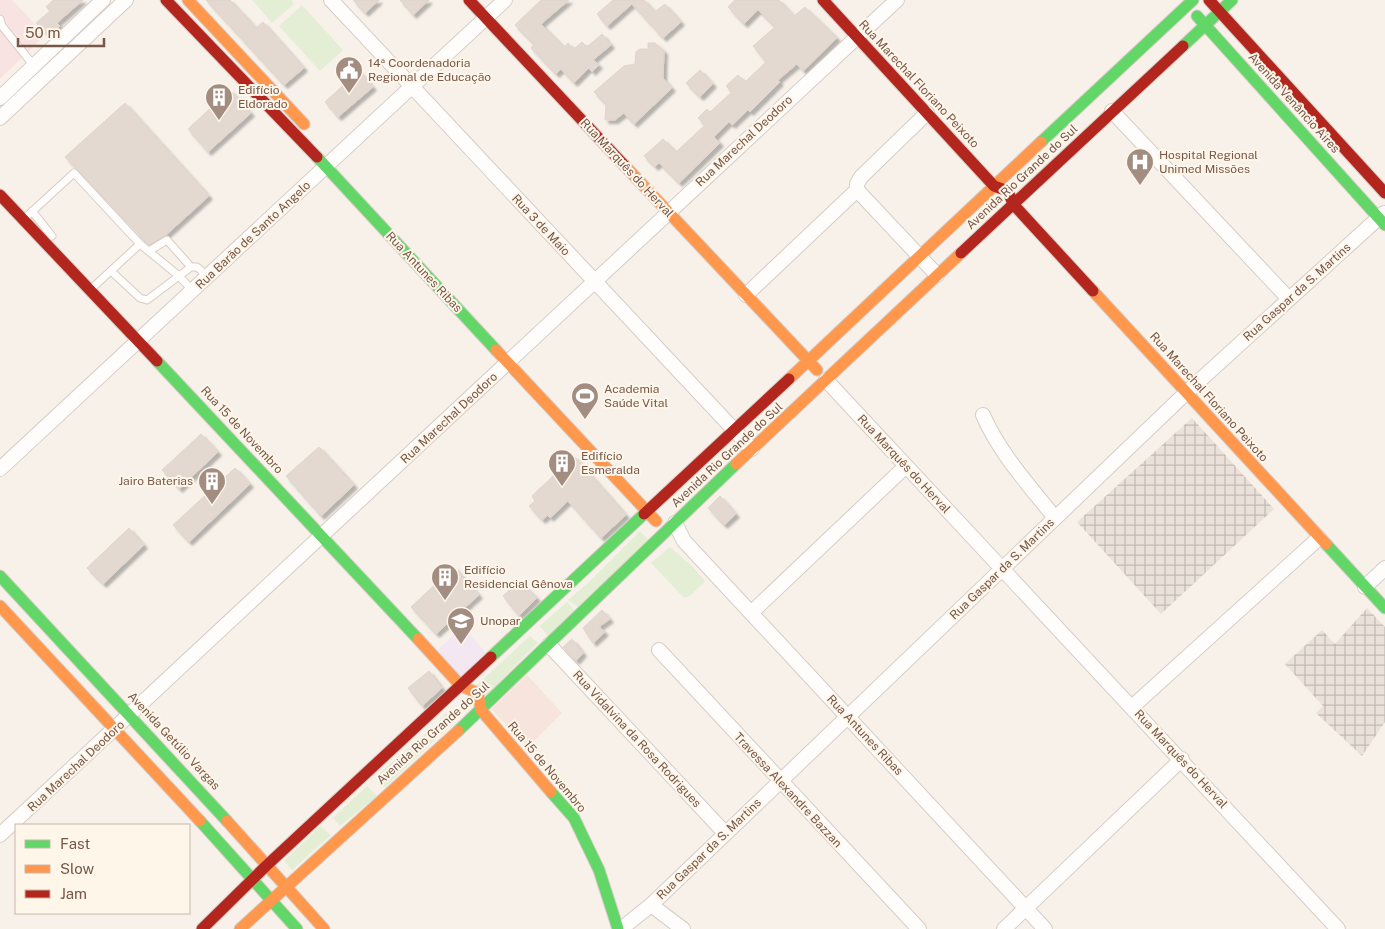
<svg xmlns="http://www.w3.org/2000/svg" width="1385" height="929" font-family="'Public Sans',sans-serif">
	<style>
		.commercial { fill: #f7e5dd }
		.industrial { fill: url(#industrial-grid) }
		.education { fill: #f3e8f2 }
		.medical { fill: #f9e2e2 }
		.park { fill: #e4eed4 }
		.building { fill: #e3d9d1; stroke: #e0d4cc; filter: url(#shadow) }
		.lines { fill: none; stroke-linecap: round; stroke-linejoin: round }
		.lane-casing { stroke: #d6ccc6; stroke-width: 9 }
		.street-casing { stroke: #d6ccc6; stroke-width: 16 }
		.fast-casing { stroke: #d6ccc6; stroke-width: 13 }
		.slow-casing { stroke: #d6ccc6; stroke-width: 13 }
		.jam-casing { stroke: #d6ccc6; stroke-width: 13 }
		.lane { stroke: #fefdfc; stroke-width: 7 }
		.street { stroke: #fefdfc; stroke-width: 14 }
		.fast { stroke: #63d668; stroke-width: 11 }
		.slow { stroke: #ff974d; stroke-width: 11 }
		.jam { stroke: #b3261e; stroke-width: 11 }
		.labels { text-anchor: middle; stroke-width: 4; stroke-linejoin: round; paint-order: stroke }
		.poi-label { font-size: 12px; fill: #765748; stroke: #fff6ea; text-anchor: start }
		.street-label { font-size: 12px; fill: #765748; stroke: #fff6ea }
	</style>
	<defs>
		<pattern id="industrial-grid" width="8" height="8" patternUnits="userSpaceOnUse" patternTransform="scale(1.25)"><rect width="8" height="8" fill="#eae1da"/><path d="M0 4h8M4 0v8" fill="none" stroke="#c2b9b3"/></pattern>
		<filter id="shadow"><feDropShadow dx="3.5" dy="3.5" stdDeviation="1" flood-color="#0004"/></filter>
	</defs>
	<rect width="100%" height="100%" fill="#f7f1ea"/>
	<path class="commercial" d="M527 675 562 713 528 747 491 709Z"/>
	<path class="industrial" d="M1192 418 1274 509 1161 614 1077 522Z
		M1367 608 1385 627V722L1362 756 1316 713 1323 706 1285 664 1322 630 1335 644Z"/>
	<path class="education" d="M463 626 486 653 461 676 437 651Z"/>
	<path class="medical" d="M0 0H12L45 35 0 79Z"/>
	<path class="park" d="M252 0H291L294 4 272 23Z
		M302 5 343 50 320 71 279 26Z
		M640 531 648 540 578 607 568 600 588 583Z
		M670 547 693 567 705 581 690 596 684 598 651 563Z
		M567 602 575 611 548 636 540 626Z
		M530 636 538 643 486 695 477 685Z
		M446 713 455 721 385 787 376 778 382 771 438 723Z
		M367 786 377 796 340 826 333 818Z
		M320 826 331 835 292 870 284 861Z"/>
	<path class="building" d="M53 0H83L57 23 60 26 49 37 36 23 50 11 46 7Z
		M206 0H230L256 28 263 22 304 68 284 85Z
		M353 0H379L365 13Z
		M400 0H429L413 15Z
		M541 0H569L541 24 564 47 568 43 574 49 582 42 587 47 602 34 611 45 593 60 599 65 592 72 589 68 574 83 561 69 556 74 531 48 534 44 515 25Z
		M613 0H644L655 12 665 4 681 22 663 38 632 4 607 26 597 14Z
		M735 0H779L794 16 805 7 837 38 803 71 797 64 778 80 780 82 750 112 748 110 732 125 729 122 714 137 720 143 679 183 659 163 655 167 644 156 663 139 676 152 705 125 698 118 707 109 710 112 732 92 726 86 738 75 745 82 766 62 753 46 775 27 758 10 744 24 728 7Z
		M648 43H655L664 51 663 78 672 88 634 124 624 113 615 120H605L606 104 594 92 624 66 635 64 636 52 640 49H648Z
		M700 70 713 84 700 97 686 83Z
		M359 71 373 87 338 117 325 102Z
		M230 90 251 113 208 152 188 129Z
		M125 103 209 196 166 235 149 245 65 157Z
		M201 434 218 452 179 489 162 470Z
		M319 447 354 485 321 516 286 476Z
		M574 456 626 515 601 538 568 501 550 518 548 515 542 520 529 506 535 501 532 496Z
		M235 468 250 484 189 542 173 525Z
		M720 496 736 514 724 525 708 508Z
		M129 528 144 545 103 584 87 568Z
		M454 567 479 595 436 634 411 607Z
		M519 581 537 598 519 616 503 596Z
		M602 610 610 619 599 627 605 632 593 643 583 628Z
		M572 639 583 653 576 661 563 647Z
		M429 671 442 688 422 706 408 688Z"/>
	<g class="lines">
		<g class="lane-casing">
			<path id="lane" d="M0 19 2 26 34 66
				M32 211 52 236
				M25 218 74 173 140 244 90 290
				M140 244 179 276 193 291
				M149 251 167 240 191 267
				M111 271 140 298 147 300 191 267H197L208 277"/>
		</g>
		<g class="street-casing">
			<path id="street" d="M331 0 752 449
				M0 98 103 0
				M1112 111 1289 299
				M927 113 861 177 857 184V190L937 275
				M0 118 126 0
				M746 295 857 190
				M826 380 1338 929
				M983 415C1000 454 1029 485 1055 518
				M0 469 505 0
				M675 523 684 541 1045 929
				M1365 587 1385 568
				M751 613 906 466
				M549 645 725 833
				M659 650 919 929
				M1132 707 1319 538
				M0 835 897 0
				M651 905 683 929
				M621 929 651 905 1187 392 1384 213
				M1004 929 1182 759"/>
		</g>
		<g class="fast-casing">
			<path id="fast" d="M1197 16 1385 225
				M1183 46 1232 0
				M1041 142 1193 0
				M317 157 496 350
				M157 361 418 639
				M1326 544 1385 608
				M0 576 227 821
				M491 657 644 514
				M458 731 736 464
				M551 792 574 818 599 870 618 929
				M200 821 297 929"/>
		</g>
		<g class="slow-casing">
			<path id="slow" d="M188 0 304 124
				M624 165 817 370
				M1093 291 1326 544
				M496 350 656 521
				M789 379 1041 142
				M736 464 961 253
				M0 606 200 821
				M418 639 461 686 478 693 481 710 551 792
				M227 821 324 929
				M240 929 458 731"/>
		</g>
		<g class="jam-casing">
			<path id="jam" d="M166 0 317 157
				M469 0 624 165
				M823 0 994 186 1008 191 1013 204 1093 291
				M1209 0 1385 193
				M0 195 157 361
				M961 253 1183 46
				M644 514 789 379
				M202 929 266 866 491 657"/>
		</g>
		<use href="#lane" class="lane"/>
		<use href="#street" class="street"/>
		<use href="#fast" class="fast"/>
		<use href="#slow" class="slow"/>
		<use href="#jam" class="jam"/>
	</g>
	<defs>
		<g id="civic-pin" transform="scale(1.4375)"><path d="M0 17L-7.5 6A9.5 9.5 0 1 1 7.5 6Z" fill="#a38d81" stroke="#fff6ea"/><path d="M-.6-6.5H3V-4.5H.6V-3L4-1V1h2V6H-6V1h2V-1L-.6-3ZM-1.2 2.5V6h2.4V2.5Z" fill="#fff"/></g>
		<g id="building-pin" transform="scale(1.4375)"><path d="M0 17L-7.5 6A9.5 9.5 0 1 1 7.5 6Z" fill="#a38d81" stroke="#fff6ea"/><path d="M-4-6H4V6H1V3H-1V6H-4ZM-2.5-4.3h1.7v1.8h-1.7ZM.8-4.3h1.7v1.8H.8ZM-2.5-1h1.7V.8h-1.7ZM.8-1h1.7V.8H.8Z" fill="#fff"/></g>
		<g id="hospital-pin" transform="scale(1.4375)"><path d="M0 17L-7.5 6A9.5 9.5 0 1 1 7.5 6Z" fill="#a38d81" stroke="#fff6ea"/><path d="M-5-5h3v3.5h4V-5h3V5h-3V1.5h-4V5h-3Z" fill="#fff"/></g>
		<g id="stadium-pin" transform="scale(1.4375)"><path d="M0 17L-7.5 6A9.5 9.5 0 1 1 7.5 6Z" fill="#a38d81" stroke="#fff6ea"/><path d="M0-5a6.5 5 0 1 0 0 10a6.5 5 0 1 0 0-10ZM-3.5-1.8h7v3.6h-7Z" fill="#fff"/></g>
		<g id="university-pin" transform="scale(1.4375)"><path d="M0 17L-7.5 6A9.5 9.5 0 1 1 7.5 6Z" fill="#a38d81" stroke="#fff6ea"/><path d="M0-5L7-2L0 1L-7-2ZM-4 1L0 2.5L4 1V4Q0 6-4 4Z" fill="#fff"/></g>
	</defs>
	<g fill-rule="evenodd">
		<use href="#civic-pin" x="349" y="70"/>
		<use href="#building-pin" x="219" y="97"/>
		<use href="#hospital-pin" x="1140" y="162"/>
		<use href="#stadium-pin" x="585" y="396"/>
		<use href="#building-pin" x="562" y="463"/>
		<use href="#building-pin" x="212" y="481"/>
		<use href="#building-pin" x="445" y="577"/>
		<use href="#university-pin" x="461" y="621"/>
	</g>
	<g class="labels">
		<g class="poi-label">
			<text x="368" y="67">14ª Coordenadoria<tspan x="368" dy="14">Regional de Educação</tspan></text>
			<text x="238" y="94">Edifício<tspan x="238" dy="14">Eldorado</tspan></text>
			<text x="1159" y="159">Hospital Regional<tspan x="1159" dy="14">Unimed Missões</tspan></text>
			<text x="604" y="393">Academia<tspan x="604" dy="14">Saúde Vital</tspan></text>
			<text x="581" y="460">Edifício<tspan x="581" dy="14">Esmeralda</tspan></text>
			<text x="193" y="485" text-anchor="end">Jairo Baterias</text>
			<text x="464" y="574">Edifício<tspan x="464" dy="14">Residencial Gênova</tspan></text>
			<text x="480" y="625">Unopar</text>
		</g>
		<g class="street-label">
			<text transform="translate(919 84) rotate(47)" y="4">Rua Marechal Floriano Peixoto</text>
			<text transform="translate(1294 103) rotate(48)" y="4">Avenida Venâncio Aires</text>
			<text transform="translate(744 141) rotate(-43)" y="4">Rua Marechal Deodoro</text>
			<text transform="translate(627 168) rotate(47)" y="4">Rua Marquês do Herval</text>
			<text transform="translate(1022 177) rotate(-43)" y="4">Avenida Rio Grande do Sul</text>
			<text transform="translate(541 225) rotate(47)" y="4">Rua 3 de Maio</text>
			<text transform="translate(253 235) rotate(-43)" y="4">Rua Barão de Santo Angelo</text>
			<text transform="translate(424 272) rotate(47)" y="4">Rua Antunes Ribas</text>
			<text transform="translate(1297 292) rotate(-42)" y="4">Rua Gaspar da S. Martins</text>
			<text transform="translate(1209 397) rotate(48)" y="4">Rua Marechal Floriano Peixoto</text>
			<text transform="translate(449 418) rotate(-43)" y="4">Rua Marechal Deodoro</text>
			<text transform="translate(242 430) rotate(47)" y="4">Rua 15 de Novembro</text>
			<text transform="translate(727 455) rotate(-43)" y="4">Avenida Rio Grande do Sul</text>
			<text transform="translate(904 464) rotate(47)" y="4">Rua Marquês do Herval</text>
			<text transform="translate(1002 569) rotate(-44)" y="4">Rua Gaspar da S. Martins</text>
			<text transform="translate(433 733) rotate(-42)" y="4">Avenida Rio Grande do Sul</text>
			<text transform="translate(865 735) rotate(47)" y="4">Rua Antunes Ribas</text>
			<text transform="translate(637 739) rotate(47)" y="4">Rua Vidalvina da Rosa Rodrigues</text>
			<text transform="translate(174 741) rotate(47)" y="4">Avenida Getúlio Vargas</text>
			<text transform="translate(1181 759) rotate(47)" y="4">Rua Marquês do Herval</text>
			<text transform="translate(76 766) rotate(-43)" y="4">Rua Marechal Deodoro</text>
			<text transform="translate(547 767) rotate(50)" y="4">Rua 15 de Novembro</text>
			<text transform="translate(788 790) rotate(47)" y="4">Travessa Alexandre Bazzan</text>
			<text transform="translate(709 849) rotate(-44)" y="4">Rua Gaspar da S. Martins</text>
		</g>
	</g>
	<rect x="15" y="824" width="175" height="90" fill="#fff6ea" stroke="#c8b6a9"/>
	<rect x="25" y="840" width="25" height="8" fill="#63d668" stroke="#c8b6a9"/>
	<text x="60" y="849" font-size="15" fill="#765748">Fast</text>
	<rect x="25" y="865" width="25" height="8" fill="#ff974d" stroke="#c8b6a9"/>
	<text x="60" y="874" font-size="15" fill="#765748">Slow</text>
	<rect x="25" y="890" width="25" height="8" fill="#b3261e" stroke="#c8b6a9"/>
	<text x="60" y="899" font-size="15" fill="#765748">Jam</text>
	<path d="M18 38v8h86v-8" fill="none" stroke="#765748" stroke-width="2.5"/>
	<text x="25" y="38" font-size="15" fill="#765748" stroke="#fff6ea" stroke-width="4" paint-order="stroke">50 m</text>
</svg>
